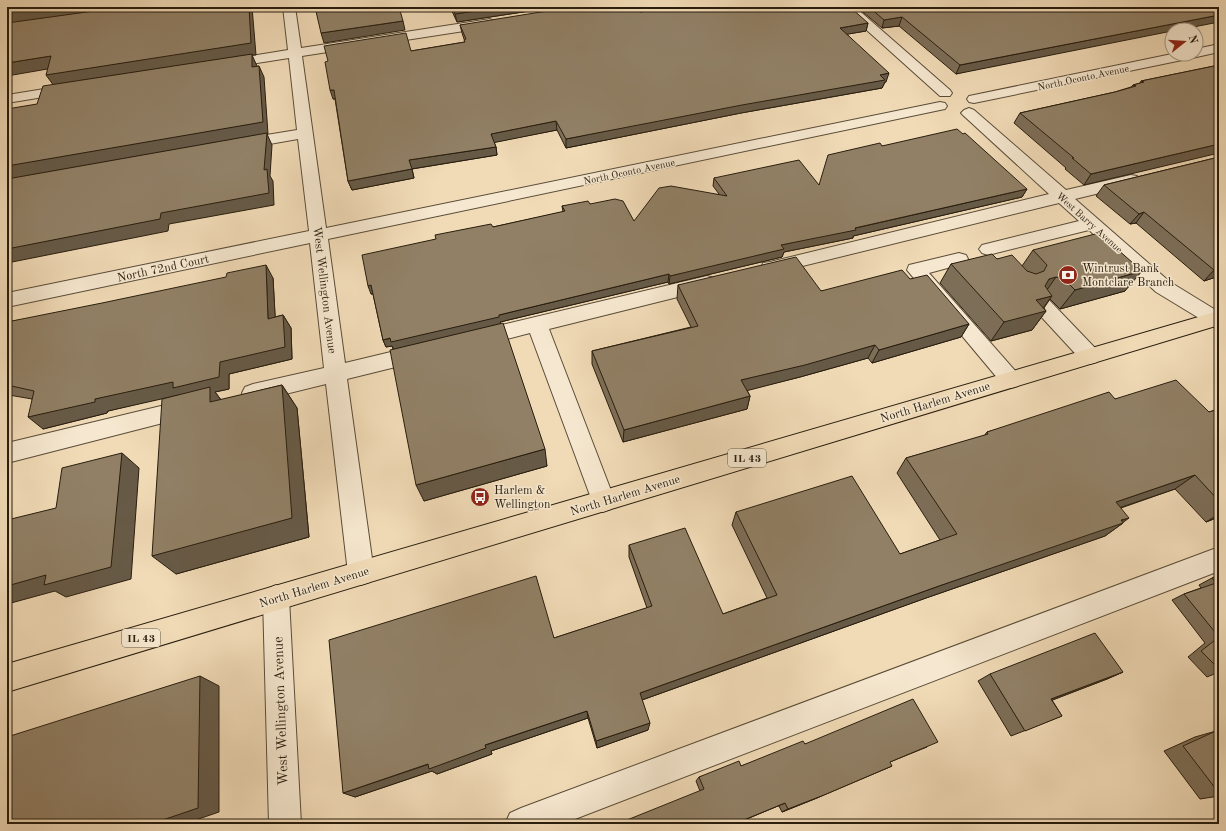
<svg xmlns="http://www.w3.org/2000/svg" width="1226" height="831" font-family="'Old Standard TT',serif">
	<style>
		.lines { fill: none; stroke-linecap: round; stroke-linejoin: round }
		.minor-casing { stroke: #5a4c38; stroke-width: 2 }
		.major-casing { stroke: #281d0e; stroke-width: 2 }
		.minor { fill: #f6e8d0; fill-rule: evenodd }
		.major { fill: #f1dbb7; fill-rule: evenodd }
		.wall { fill: #7d6e58; stroke: #281d0e }
		.shaded-wall { fill: #665a47; stroke: #281d0e }
		.building { fill: #918066; stroke: #281d0e }
		.labels { text-anchor: middle; stroke-width: 3; stroke-linejoin: round; paint-order: stroke }
		.far-street-label { font-size: 10px; fill: #281d0e; stroke: #f6e8d0 }
		.shield { fill: #f6e8d0; stroke: #665a48; stroke-width: 1 }
		.shield-label { font-size: 11px; font-weight: bold; fill: #281d0e }
		.street-label { font-size: 12px; fill: #281d0e; stroke: #f6e8d0 }
		.poi-label { font-size: 12px; fill: #281d0e; stroke: #f6e8d0; text-anchor: start }
		.near-street-label { font-size: 14px; fill: #281d0e; stroke: #f6e8d0 }
	</style>
	<rect width="100%" height="100%" fill="#f1dbb7"/>
	<filter id="stains"><feTurbulence type="fractalNoise" baseFrequency=".005" numOctaves="4"/><feColorMatrix values="0 0 0 0 .2 0 0 0 0 .09 0 0 0 0 .02 0 0 0 .5 -.17"/></filter>
	<radialGradient id="worn" r=".72"><stop offset=".6" stop-color="#630" stop-opacity="0"/><stop offset="1" stop-color="#630" stop-opacity=".3"/></radialGradient>
	<g class="lines">
		<g class="minor-casing">
			<path id="minor" d="M283 7H295L301 48 490 19 497 23 490 27 302 56 326 228 940 102 945 103 947 106 945 109 940 110 328 239 345 363 420 345 427 347 430 353 427 359 420 361 347 379 374 573 370 582 361 585 352 582 348 573 326 384 253 402 245 399 242 393 245 387 253 384 324 368 310 243 7 307V293L309 231 298 139 241 149 235 147 233 144 235 141 241 139 297 130 289 58 226 68 221 67 219 64 221 61 226 60 288 50Z
				M841 7H855L950 90 952 93 950 96H940Z
				M1219 44V52L1192 58 974 103 969 102 967 99 969 96 974 95 1172 54H1196V49Z
				M69 85 74 86 76 89 74 92 7 103V95Z
				M969 108 974 110 1066 190 1131 175 1137 176 1139 180 1137 184 1075 199 1170 282 1219 312V328L1212 326 1156 292 1089 230 988 255 982 253 979 249 982 245 1079 221 1059 203 770 274 763 273 761 268 763 263 770 262 1049 194 964 116 961 113 964 110Z
				M959 253 966 255 968 259 966 263 929 273 1018 374 1022 380 1018 386 1011 388 1004 386 907 270 909 265Z
				M707 276 714 278 716 283 714 288 549 329 615 501 611 509 603 512 595 509 530 333 477 347 470 344 467 339 470 334 477 331Z
				M1042 298 1049 300 1097 350 1100 356 1097 362 1090 364 1083 362 1035 310 1032 305 1035 300Z
				M190 399 198 402 201 408 198 414 7 463V443Z
				M1219 547V571L562 824H505L510 813 521 808Z
				M276 585 285 589 289 598 301 824H269L263 598 267 589Z"/>
		</g>
		<g class="major-casing">
			<path id="major" d="M1219 311V325L7 692V664Z"/>
		</g>
		<use href="#minor" class="minor"/>
		<use href="#major" class="major"/>
	</g>
	<path class="wall" d="M450 7H556L457 22Z
		M857 7H1219L956 74 899 26 882 28Z
		M640 12 868 23 866 31 847 34 886 82H885L882 88 741 113 566 148 557 130 494 142 496 147 497 155 412 169 414 178 352 190 348 181 335 99H333L411 51 465 42 462 33 460 25Z
		M1219 65 1084 185 1065 169 1066 168 1014 123 1020 113 1115 92 1131 87 1133 85 1140 83 1141 81Z
		M882 146 1027 189 1022 197 853 236V238L784 252 782 257 669 284 668 282 500 322 547 466 424 501 393 349 392 346 386 347 383 340 373 294H371L493 227 563 212 562 206 590 204 634 221 719 194 713 186 714 178 819 185Z
		M1219 157V276L1204 281 1136 223 1130 224 1096 196 1104 185Z
		M1033 250 1125 291 1060 309 1050 299 1044 308 1046 311 1032 330 991 341 940 283 951 264 997 259 1022 266Z
		M273 278 275 317 283 315 291 328 292 359 229 374V389L215 392 221 400 282 385 297 408 309 537 176 574 175 395 108 411 107 413 43 429 32 399 9 395 7 403V322Z
		M910 279 969 324 961 337 872 363 868 358 800 377 747 390 750 396 747 409 623 442 592 364V351L691 327 677 299 678 285 821 291Z
		M1115 399 1209 412 1219 409V517L1206 522 1175 489 1121 508 1123 523 1105 536 926 598 642 700 648 730 597 748 588 718 491 751 492 754 437 774 432 771 355 797 554 638 647 608 629 557V545L723 614 767 598 732 525 736 512 900 554 940 540 897 473 906 458 984 436 987 432Z
		M1219 575V672L1207 677 1188 657 1205 643 1172 600 1184 594 1201 588 1199 585 1212 578Z
		M1123 672 1107 679 1052 700 1062 716 1011 736 978 681 990 674Z
		M1216 731 1219 736V796L1200 799 1164 751 1195 737Z
		M805 744 927 747 890 762 817 798 782 812 779 806 700 791 696 781 699 777 741 766Z"/>
	<path class="shaded-wall" d="M45 7H130L7 24V12Z
		M249 7H254H252L256 55H252L257 66 258 78 252 67 54 86 46 75Z
		M502 7H556L457 22 455 14Z
		M1219 15V22L1178 30H1172V31L956 74 960 65Z
		M902 17 899 26 882 28 884 20Z
		M403 21 405 30 324 43 321 33Z
		M868 23 866 31 837 36 840 28Z
		M51 56 59 67 7 76V63Z
		M259 66 264 77 268 134H267L272 145 270 176 273 181 274 205 169 224 168 231 7 263V166Z
		M889 73 886 82H885L882 88 741 113 566 148V139Z
		M330 90H334L337 98 333 99Z
		M556 121 557 130 492 143 491 134Z
		M1219 144V153L1084 185 1091 174Z
		M496 147 497 155 411 169 409 160Z
		M412 169 414 178 352 190 348 181Z
		M1027 189 1022 197 853 236V238L784 252 782 257 669 284 670 276 781 245Z
		M1144 212 1136 223 1130 224 1139 214Z
		M266 265 273 278 276 331 268 319Z
		M1219 269V276L1204 281 1214 270Z
		M1142 271 1125 291 1060 309 1075 290Z
		M669 274 668 282 500 322 501 324 394 350 392 346 386 347 383 340 499 315Z
		M1056 277 1042 297 1035 299 1049 279Z
		M371 285 374 293 371 294 368 286Z
		M1052 296 1040 312 1046 311 1032 330 991 341 1004 322 1036 300Z
		M283 315 291 328 292 359 229 374V389L215 392 229 410 179 395 108 411 107 413 43 429 28 417 95 399 220 362Z
		M969 324 961 337 872 363 879 350Z
		M875 345 868 358 800 377 738 393 741 380Z
		M282 385 297 408 309 537 176 574 152 556Z
		M7 393 9 395 7 403Z
		M750 396 747 409 623 442 624 430Z
		M545 449 547 466 424 501 416 485Z
		M122 453 139 468 131 579 66 597 55 591 11 603 7 601V586Z
		M1195 475 1175 489 1098 515 1116 502Z
		M1219 514V517L1206 522Z
		M1129 518 1121 524 1123 523 1105 536 926 598 639 701 640 693Z
		M1123 672 1107 679 1037 706 1051 699Z
		M200 676 219 686V812L184 824H151Z
		M587 711 588 718 491 751 492 754 437 774 432 771 355 797 343 793Z
		M650 723 648 730 597 748 596 741Z
		M892 766 817 798 782 812 788 809Z
		M785 803 735 824H734Z"/>
	<path class="building" d="M7 7H45L7 12Z
		M123 7H249L251 43 46 75 51 56 7 63V23Z
		M315 7H399L403 21 321 33Z
		M452 7H502L455 14Z
		M572 7H637L640 12 672 7H850L868 23 840 28 889 73 880 75 885 80 742 105 566 139 556 121 491 134 496 147 409 160 412 169 348 181 334 90H330L325 62 328 61 324 46 406 33 411 51 465 42 464 40 466 39 460 25Z
		M869 7H1219V15L960 65 902 17 884 20Z
		M252 54V67L259 66 263 122 7 166V109L37 104 43 86Z
		M1219 65V144L1091 174 1072 158H1074L1020 113 1115 92 1136 86 1133 85 1144 82 1141 81Z
		M957 129 963 134 965 133 1027 189 855 228 856 230 781 245 784 249 670 276 669 274 499 315V317L391 342 390 338 383 340 371 285 368 286 362 255 436 239 435 235 491 224 493 227 565 211 562 206 588 201 590 204 615 199 623 201 634 221 659 188 671 186 727 196 714 178 799 160 819 185 828 155 880 143 882 146Z
		M267 133 264 170 267 169 269 193 161 213 160 219 7 249V179Z
		M1219 157V269L1214 270 1144 212 1139 214 1104 185Z
		M1099 233 1142 271 1075 290 1064 279 1056 277 1049 279 1045 286 1052 296 1036 300 1046 311 1004 322 951 264 992 254 997 259 1012 255 1027 271 1036 274 1044 271 1047 265 1033 250Z
		M796 257 821 291 902 270 910 279 927 275 969 324 879 350 875 345 805 365 741 380 750 396 624 430 592 351 698 326 678 285Z
		M266 265 268 319 283 315 285 347 220 362 219 377 173 388V382L95 399V402L28 417 34 391 7 385V322L102 303 226 277 227 273Z
		M503 323 545 449 416 485 390 350Z
		M1176 380 1209 412 1219 409V501L1195 475 1116 502 1129 518 1121 520 1123 523 939 586 640 693 650 723 596 741 587 711 485 745 486 748 429 769 428 764 343 793 329 640 536 576 554 638 652 606 629 545 685 528 723 614 777 595 736 512 852 476 900 554 957 534 906 458 988 434 987 432 1109 392 1115 399Z
		M282 385 292 518 152 556 162 399 210 387V402Z
		M122 453 111 567 44 585 46 575 7 586V520L56 508 62 468Z
		M1219 575V637L1184 594 1216 583 1212 578Z
		M1095 633 1123 672 1051 699 1062 716 1025 731 990 674Z
		M1219 637V669L1201 651Z
		M200 676 198 808 151 824H7V737Z
		M913 699 938 742 890 762 892 766 824 795 788 809 785 803 734 824H617L704 789 699 777 739 761 741 766 803 741 805 744Z
		M1216 731 1219 736V793L1183 746Z
		M605 821 606 824H599Z"/>
	<defs>
		<g id="bank-disc" transform="scale(1)"><circle r="9.5" fill="#8f2418" stroke="#f6e8d0"/><path d="M-6-4H6V4H-6ZM0-2.3a2.3 2.3 0 1 0 0 4.6a2.3 2.3 0 1 0 0-4.6Z" fill="#fff"/></g>
		<g id="bus-disc" transform="scale(1)"><circle r="9.5" fill="#8f2418" stroke="#f6e8d0"/><path d="M-5-6H5V4H4V6H2V4H-2V6H-4V4H-5ZM-3.5-4V0h7V-4ZM-3.5 1.2v1.5H-2V1.2ZM2 1.2v1.5H3.5V1.2Z" fill="#fff"/></g>
	</defs>
	<g fill-rule="evenodd">
		<use href="#bank-disc" x="1068" y="275"/>
		<use href="#bus-disc" x="480" y="497"/>
	</g>
	<g class="labels">
		<g class="far-street-label">
			<text transform="translate(1083 77) rotate(-12)" y="4">North Oconto Avenue</text>
			<text transform="translate(629 171) rotate(-12)" y="4">North Oconto Avenue</text>
			<text transform="translate(1090 222) rotate(42)" y="4">West Barry Avenue</text>
		</g>
		<g class="shield">
			<rect x="728" y="449" width="38" height="18" rx="3"/>
			<rect x="122" y="629" width="38" height="18" rx="3"/>
		</g>
		<g class="shield-label">
			<text x="747" y="462">IL 43</text>
			<text x="141" y="642">IL 43</text>
		</g>
		<g class="street-label">
			<text transform="translate(163 268) rotate(-12)" y="4">North 72nd Court</text>
			<text transform="translate(325 290) rotate(83)" y="4">West Wellington Avenue</text>
			<text transform="translate(935 402) rotate(-17)" y="4">North Harlem Avenue</text>
			<text transform="translate(625 495) rotate(-17)" y="4">North Harlem Avenue</text>
			<text transform="translate(314 587) rotate(-17)" y="4">North Harlem Avenue</text>
		</g>
		<g class="poi-label">
			<text x="1082" y="272">Wintrust Bank<tspan x="1082" dy="14">Montclare Branch</tspan></text>
			<text x="494" y="494">Harlem &amp;<tspan x="494" dy="14">Wellington</tspan></text>
		</g>
		<g class="near-street-label">
			<text transform="translate(280 711) rotate(-92)" y="5">West Wellington Avenue</text>
		</g>
	</g>
	<rect width="1226" height="831" fill="none" stroke="#f1dbb7" stroke-width="24"/>
	<rect x="8" y="8" width="1210" height="815" fill="none" stroke="#281d0e" stroke-width="2"/>
	<rect x="12" y="12" width="1202" height="807" fill="none" stroke="#281d0e"/>
	<g transform="translate(1184 42) rotate(73)"><circle r="19" fill="#f6e8d0" stroke="#a49782"/>
	<path d="M0-3L7 15L0 10L-7 15Z" fill="#8f2418"/>
	<text y="-6" font-size="11" font-weight="bold" text-anchor="middle" fill="#281d0e">N</text>
	</g>
	<rect width="100%" height="100%" filter="url(#stains)"/>
	<rect width="100%" height="100%" fill="url(#worn)"/>
</svg>
